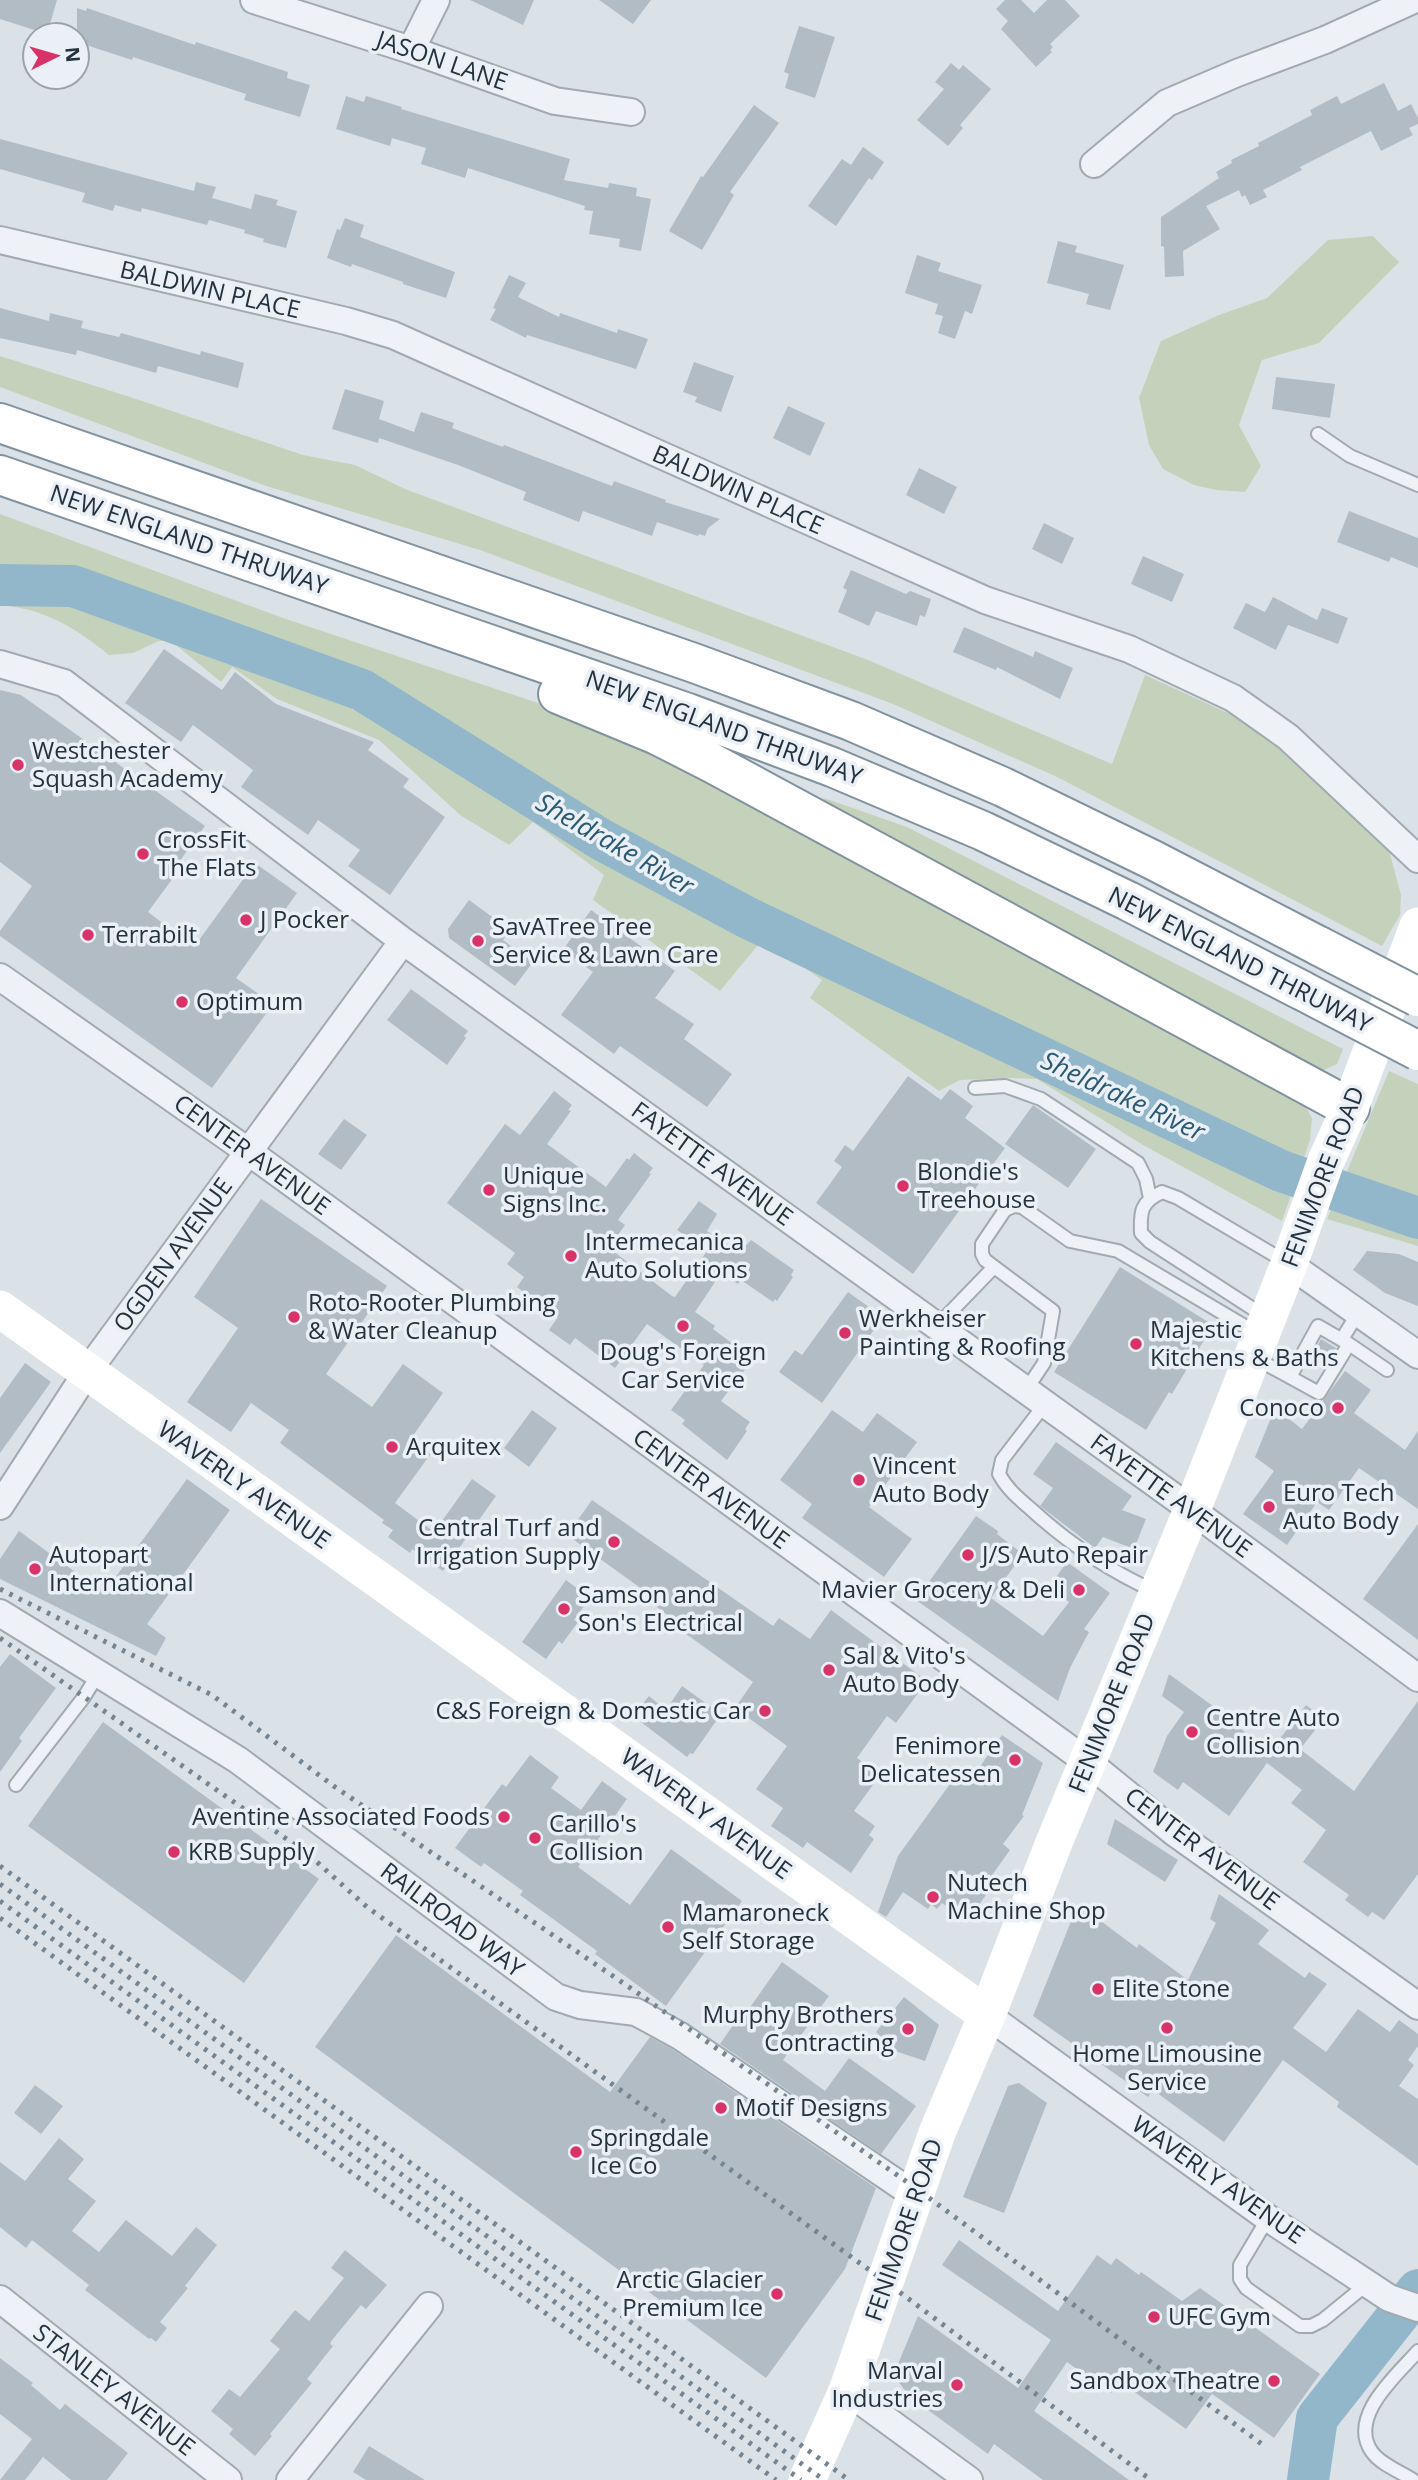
<svg xmlns="http://www.w3.org/2000/svg" width="1418" height="2480" font-family="'Open Sans',sans-serif">
	<style>
		.green { fill: #c5d2bb }
		.lines { fill: none; stroke-linecap: round; stroke-linejoin: round }
		.river { stroke: #92b7cb; stroke-width: 42 }
		.building { fill: #b2bcc4 }
		.lane-casing { stroke: #a0aab1; stroke-width: 16 }
		.street-casing { stroke: #a0aab1; stroke-width: 30 }
		.highway-casing { stroke: #81929f; stroke-width: 42 }
		.lane { stroke: #eef1f5; stroke-width: 12 }
		.street { stroke: #eef1f5; stroke-width: 26 }
		.secondary { stroke: #fff; stroke-width: 37 }
		.highway { stroke: #fff; stroke-width: 38 }
		.rail { stroke: #738492; stroke-width: 5; stroke-dasharray: 3.5 7; stroke-linecap: butt }
		.highway-bridge-casing { stroke: #81929f; stroke-width: 42; stroke-linecap: butt }
		.highway-bridge { stroke: #fff; stroke-width: 38 }
		.poi-dot { fill: #d93269; stroke: #eaf0f5; stroke-width: 2.5 }
		.labels { text-anchor: middle; stroke-width: 7; stroke-linejoin: round; paint-order: stroke }
		.street-label { font-size: 24px; fill: #24323e; stroke: #eaf0f5 }
		.poi-label { font-size: 24px; fill: #24323e; stroke: #eaf0f5; text-anchor: start }
		.water-label { font-size: 26px; font-style: italic; fill: #2b5975; stroke: #eaf0f5 }
	</style>
	<rect width="100%" height="100%" fill="#dbe2e7"/>
	<path class="green" d="M1373 236 1399 262 1319 343 1262 360 1239 425 1261 466 1245 492 1216 490 1194 485 1163 469 1149 445 1139 398 1161 341 1219 315 1267 298 1328 240Z
		M0 356 127 396 303 455 355 465 405 489 868 660 1112 764 1145 675 1256 726 1309 770 1389 850 1401 895 1400 915 1382 946 1057 777 893 704 480 550 266 486 0 387Z
		M0 514 286 619 565 712 826 843 1303 1102 1312 1118 1310 1140 1282 1221 1143 1145 1037 1079 1007 1078 960 1080 939 1091 810 998 822 980 763 939 720 991 593 900 604 875 533 822 509 845 460 815 379 740 277 699 232 667 221 682 171 641H159L133 653 109 655C74 627 45 609 0 605Z
		M824 798 907 827 1343 1049 1337 1064 1322 1071 1310 1068 982 887 820 805Z
		M1389 1071 1418 1084V1246L1327 1219Z"/>
	<g class="lines">
		<path class="river" d="M0 585 73 586 362 690 602 840 748 918 1281 1171 1418 1218
			M1308 2480 1317 2418 1418 2290"/>
	</g>
	<path class="building" d="M0 0H57L47 34 0 19Z
		M470 0H534L523 25Z
		M599 0H651L633 24Z
		M1005 0H1021L1034 13 1047 0H1065L1080 16 1050 44 1053 47 1050 50 1052 52 1036 67 1001 29 1008 21 996 9Z
		M77 8 86 11 87 8 195 45 196 42 288 72 287 78 310 85 300 117 244 100 246 94 133 57 132 60 77 42Z
		M799 26 835 37 815 98 785 88 789 74 784 72Z
		M951 63 959 70 963 65 991 89 960 125 963 128 948 146 917 120 944 89 935 82Z
		M1384 83 1398 111 1411 104 1418 118V124L1409 128 1413 135 1381 151 1371 131 1300 167 1302 170 1263 190 1267 197 1250 205 1245 195 1242 197 1239 190 1206 206 1220 229 1183 251 1184 276 1165 277 1164 247 1161 246V217L1219 178 1216 172 1232 163 1231 160 1259 146 1258 143 1312 115 1310 110 1337 96 1341 104Z
		M346 96 364 102 366 96 402 107 401 109 570 159 564 180 608 188 609 183 637 188 636 196 651 199 641 251 619 247 620 239 589 234 593 211 584 210 585 206 468 168 465 178 421 164 426 148 392 138 390 146 336 129Z
		M754 105 779 123 730 192 734 195 702 250 669 231 701 176 703 177Z
		M0 139 194 191 196 182 216 187 212 198 251 209 255 194 278 200 276 205 297 211 286 248 263 242 264 239 244 233 245 230 209 220 207 225 142 208 141 212 115 205 113 211 82 202 85 193 0 169Z
		M863 147 884 162 872 180 869 178 836 226 808 206 842 159 851 165Z
		M345 218 364 225 360 237 455 272 446 298 403 284V282L352 264 351 267 327 258 337 229 340 230Z
		M1058 241 1077 246 1075 252 1124 265 1110 310 1086 304 1089 294 1047 283Z
		M917 255 941 263 938 271 982 285 972 314 965 311 955 339 938 333 943 316 935 314 938 304 905 293Z
		M509 275 526 283 518 297 559 317 560 313 617 333 618 329 648 339 636 369 527 335 526 338 490 320 496 309 493 308Z
		M0 308 49 321 50 313 83 321 81 328 119 337 121 333 200 355 201 351 244 363 238 388 158 366 156 373 77 350 76 355 0 338Z
		M694 362 734 376 721 412 695 402 697 397 683 392Z
		M1276 377 1335 384 1330 418 1272 409Z
		M345 389 384 401 379 419 414 432 421 412 454 423 452 428 503 447 504 445 612 486 614 481 666 500 665 502 720 519 708 528 705 536 699 534 698 536 657 522 652 536 583 511 579 522 523 500 526 492 458 465 379 438 378 443 332 429Z
		M788 406 825 423 810 456 773 438Z
		M919 468 957 487 944 514 906 495Z
		M1349 511 1418 538V568L1391 557 1389 562 1337 542Z
		M1044 523 1074 538 1062 564 1032 549Z
		M1143 556 1184 574 1172 602 1131 584Z
		M851 570 906 594 910 591 931 599 925 617 920 615 917 626 876 611 869 626 838 612 847 590 843 588Z
		M1273 597 1317 620 1322 608 1348 618 1338 644 1288 625 1276 650 1233 628 1246 603 1265 612Z
		M964 627 1033 657 1035 651 1073 668 1060 699 997 667 996 670 953 652Z
		M164 649 222 690 235 672 276 704 374 742 368 750 409 779 403 787 445 817 390 895 348 866 360 850 318 820 308 835 241 787 253 770 193 725 181 742 125 703Z
		M0 690 21 695 205 826 169 876 173 878 148 912 194 947 255 863 297 893 236 978 273 1004 212 1088 0 936V931L32 886 0 862Z
		M469 900 510 930 503 940 533 962 515 986 449 938 448 929Z
		M591 910 675 971 655 998 694 1024 684 1039 732 1074 707 1107 620 1046 614 1054 561 1015 593 972 563 950Z
		M411 989 468 1031 464 1036 466 1038 447 1065 387 1020Z
		M908 1076 941 1100 950 1089 973 1106 965 1118 1005 1148 913 1274 816 1203 842 1167 834 1161 845 1145 853 1151Z
		M554 1091 572 1105 568 1110 571 1111 547 1144 606 1187 627 1158 629 1160 634 1153 653 1168 649 1173 651 1174 618 1220 625 1225 609 1248 672 1296 675 1297 707 1251 677 1230 699 1201 717 1214 707 1231 739 1253 751 1240 794 1270 791 1275 793 1277 777 1301 775 1299 773 1302 741 1280 738 1284 721 1273 695 1312 715 1326 713 1329 753 1359 721 1401 750 1422 745 1429 747 1431 727 1460 682 1424 685 1420 671 1410 704 1365 647 1324 615 1368 575 1338 570 1345 549 1330 558 1317 517 1287 524 1277 507 1264 515 1253 447 1203 505 1124 520 1135Z
		M1033 1105 1096 1149 1068 1188 1005 1144Z
		M344 1119 367 1135 341 1170 318 1154Z
		M261 1199 387 1286 326 1374 372 1407 403 1364 443 1393 412 1437 432 1452 395 1503 434 1532 472 1479 496 1496 443 1571 412 1549 410 1553 388 1537 393 1530 382 1523 384 1520 280 1443 289 1430 251 1403 231 1432 187 1402 238 1328 194 1297Z
		M1367 1251 1399 1254 1418 1262V1306L1385 1293 1353 1270Z
		M1120 1267 1213 1325 1172 1394 1169 1392 1146 1430 1054 1372Z
		M848 1292 883 1317 822 1403 779 1372 795 1350 802 1355Z
		M1321 1339 1336 1348 1323 1370 1308 1362Z
		M25 1363 51 1382 0 1453V1398Z
		M1345 1371 1371 1390 1354 1413 1405 1450 1418 1431V1509L1359 1468 1329 1510 1317 1502 1287 1545 1243 1514 1274 1471 1255 1457 1275 1408 1302 1429Z
		M532 1410 557 1428 529 1467 504 1448Z
		M832 1410 863 1432 877 1413 917 1442 869 1507 912 1539 884 1577 802 1518 812 1504 780 1480Z
		M1056 1442 1132 1496 1122 1510 1146 1519 1134 1549 1103 1537 1095 1548 1040 1506 1053 1488 1033 1474Z
		M187 1479 230 1510 147 1624 166 1638 156 1656 0 1579V1559L19 1531 104 1593Z
		M592 1500 773 1626 779 1618 810 1639 831 1610 927 1681 896 1723 887 1716 857 1758 880 1775 854 1811 875 1826 869 1835 874 1839 851 1873 807 1842 803 1848 771 1826 783 1808 756 1789 787 1746 735 1708 753 1682 672 1624 674 1620 650 1602 653 1597 567 1535Z
		M976 1516 998 1531 997 1534 1023 1554 991 1598 1043 1636 1069 1602 1049 1587 1067 1562 1110 1593 1084 1629 1089 1632 1070 1668 1058 1701 916 1600Z
		M1418 1524V1640L1363 1599Z
		M566 1580 590 1598 574 1620 578 1622 562 1644 559 1641 546 1659 522 1642Z
		M10 1654 56 1688 19 1738 22 1741 0 1772V1667Z
		M1169 1674 1221 1712 1219 1714 1271 1750 1306 1705 1324 1719 1300 1749 1354 1791 1418 1701V1874L1384 1920 1372 1912 1368 1917 1345 1900 1349 1895 1303 1862 1326 1830 1291 1803 1302 1790 1267 1763 1229 1816 1183 1782 1178 1790 1153 1772 1167 1736 1184 1712 1162 1696Z
		M682 1686 721 1714 693 1754 690 1753 687 1757 633 1716 649 1696 666 1710Z
		M103 1722 319 1879 244 1983 28 1826Z
		M1002 1735 1043 1763 1022 1815 1024 1816 1003 1844 1010 1850 990 1878 995 1882 967 1922 942 1903 937 1909 931 1904 928 1909 903 1892 886 1917 878 1912 898 1856 960 1770 972 1778Z
		M530 1755 559 1777 551 1788 581 1810 602 1781 627 1799 578 1867 630 1905 671 1849 742 1901 666 2006 595 1954 597 1951 520 1895 523 1891 484 1863 481 1867 455 1848 502 1784 506 1787Z
		M1115 1819 1178 1860 1165 1882 1107 1844Z
		M1219 1894 1269 1930 1258 1944 1305 1978 1309 1972 1327 1984 1293 2028 1326 2052 1358 2009 1390 2032 1399 2020 1418 2034V2046L1408 2060 1414 2065 1399 2086 1418 2099V2166L1337 2107 1339 2102 1283 2060 1224 2142 1153 2090 1148 2097 1033 2016 1078 1904 1137 1948 1139 1944 1188 1980 1216 1923 1210 1919Z
		M396 1935 610 2092 650 2037 672 2049 876 2188 845 2269 766 2378 315 2047Z
		M782 1962 829 1996 809 2023 796 2019 807 2027 783 2060 825 2091 849 2058 916 2106 881 2154 720 2044 736 2021 739 2023Z
		M904 1997 939 2025 925 2061 898 2052 876 2032Z
		M1019 2083 1047 2103 1004 2213 963 2197 1008 2086Z
		M35 2085 63 2106 41 2134 14 2113Z
		M59 2138 84 2159 68 2179 96 2201 72 2231 99 2252 126 2220 172 2256 196 2227 217 2245 185 2286 188 2288 160 2322 167 2328 156 2342 151 2338 149 2339 85 2290 89 2285 32 2240 26 2248 0 2227V2162L25 2181Z
		M959 2240 1058 2311 1097 2255 1111 2265 1116 2258 1139 2275 1141 2272 1182 2301 1200 2288 1320 2374 1274 2438 1212 2394 1186 2429 1119 2381 1111 2393 1067 2362 1034 2411 1129 2480H1043L994 2444 988 2454 909 2396 898 2381V2364L918 2316 1018 2388 1051 2340 942 2265Z
		M345 2250 387 2285 366 2309 361 2305 332 2340 330 2344 333 2346 307 2379 312 2383 270 2434 272 2436 255 2456 229 2434 233 2429 211 2411 229 2389 240 2397 280 2349 270 2341 295 2310 309 2321 344 2278 331 2268Z
		M0 2358 33 2383 31 2385 60 2410 65 2404 128 2453 107 2480H71L43 2457 25 2480H0L32 2439 0 2414Z
		M369 2446 425 2480H366L353 2472Z"/>
	<g class="lines">
		<g class="lane-casing">
			<path id="lane" d="M1318 434 1350 456 1418 485
				M975 1088 1005 1086 1041 1099 1138 1163 1146 1179 1150 1198
				M1264 1316 1150 1242 1141 1233C1140 1211 1141 1202 1162 1192L1178 1198 1286 1262
				M937 1326 994 1267
				M1342 1339 1358 1313
				M1349 1344 1387 1370
				M1255 1358 1319 1393 1349 1344 1318 1326 1290 1377
				M1026 1390 1044 1363 1053 1311 985 1260 982 1254V1244L1005 1210 1014 1206 1022 1207 1070 1241 1118 1251 1258 1334
				M1045 1404 1002 1460 999 1474C1007 1489 1019 1499 1032 1510 1069 1544 1110 1571 1156 1592
				M16 1785 84 1697 98 1674
				M1268 2218 1240 2265V2279L1246 2288 1300 2326H1311L1323 2320 1367 2284
				M1413 2480C1401 2472 1380 2464 1372 2452 1347 2417 1397 2375 1418 2351"/>
		</g>
		<g class="street-casing">
			<path id="street" d="M254 0 411 50 555 101 631 112
				M411 50 436 0
				M1094 164 1167 103 1237 73 1325 40 1413 0
				M0 240 346 321 393 335 985 600 1129 649 1233 698 1288 737 1418 859
				M0 664 64 683 403 941 1192 1510 1418 1678
				M0 977 249 1152 1089 1763 1175 1833 1418 2006
				M1289 1264 1418 1355
				M0 1506 87 1372 403 941
				M0 1613 238 1760 556 1997 580 2005 636 2012 680 2036 916 2196
				M987 2015 1268 2218 1389 2298 1418 2308
				M0 2299 228 2480
				M847 2391 969 2480
				M290 2480 429 2306"/>
		</g>
		<g class="highway-casing">
			<path id="highway" d="M0 423 694 663 851 721 1003 787 1153 860 1319 946
				M0 475 688 713 832 767 983 831 1128 901 1303 991
				M558 694 657 735 712 763 1350 1108"/>
		</g>
		<use href="#lane" class="lane"/>
		<use href="#street" class="street"/>
		<path class="secondary" d="M0 1309 987 2015
			M807 2480 847 2391 937 2133 987 2015 1053 1845 1192 1510 1289 1264 1326 1161 1350 1108 1418 926"/>
		<use href="#highway" class="highway"/>
		<path class="rail" d="M0 1589 212 1695 335 1787 629 1987 917 2189 1263 2445
			M0 1638 308 1854 367 1907 886 2282 1151 2480
			M0 1866 849 2480
			M0 1884 824 2480
			M0 1901 801 2480
			M0 1918 776 2480"/>
		<g class="highway-bridge-casing">
			<path id="highway-bridge" d="M1319 946 1418 997
				M1303 991 1418 1051"/>
		</g>
		<use href="#highway-bridge" class="highway-bridge"/>
	</g>
	<g class="poi-dot">
		<circle cx="18" cy="765" r="7"/>
		<circle cx="143" cy="854" r="7"/>
		<circle cx="246" cy="920" r="7"/>
		<circle cx="88" cy="935" r="7"/>
		<circle cx="478" cy="941" r="7"/>
		<circle cx="182" cy="1002" r="7"/>
		<circle cx="903" cy="1186" r="7"/>
		<circle cx="489" cy="1190" r="7"/>
		<circle cx="571" cy="1256" r="7"/>
		<circle cx="294" cy="1317" r="7"/>
		<circle cx="683" cy="1326" r="7"/>
		<circle cx="845" cy="1333" r="7"/>
		<circle cx="1136" cy="1344" r="7"/>
		<circle cx="1338" cy="1408" r="7"/>
		<circle cx="392" cy="1447" r="7"/>
		<circle cx="859" cy="1480" r="7"/>
		<circle cx="1269" cy="1507" r="7"/>
		<circle cx="614" cy="1542" r="7"/>
		<circle cx="968" cy="1555" r="7"/>
		<circle cx="35" cy="1569" r="7"/>
		<circle cx="1079" cy="1590" r="7"/>
		<circle cx="564" cy="1609" r="7"/>
		<circle cx="829" cy="1670" r="7"/>
		<circle cx="765" cy="1711" r="7"/>
		<circle cx="1192" cy="1732" r="7"/>
		<circle cx="1015" cy="1760" r="7"/>
		<circle cx="504" cy="1817" r="7"/>
		<circle cx="535" cy="1838" r="7"/>
		<circle cx="174" cy="1852" r="7"/>
		<circle cx="933" cy="1897" r="7"/>
		<circle cx="668" cy="1927" r="7"/>
		<circle cx="1098" cy="1989" r="7"/>
		<circle cx="1167" cy="2028" r="7"/>
		<circle cx="908" cy="2029" r="7"/>
		<circle cx="721" cy="2108" r="7"/>
		<circle cx="576" cy="2152" r="7"/>
		<circle cx="777" cy="2294" r="7"/>
		<circle cx="1154" cy="2317" r="7"/>
		<circle cx="1274" cy="2381" r="7"/>
		<circle cx="957" cy="2385" r="7"/>
	</g>
	<g class="labels">
		<g class="street-label">
			<text transform="translate(442 61) rotate(19)" y="8">JASON LANE</text>
			<text transform="translate(210 290) rotate(13)" y="8">BALDWIN PLACE</text>
			<text transform="translate(738 490) rotate(24)" y="8">BALDWIN PLACE</text>
			<text transform="translate(189 540) rotate(19)" y="8">NEW ENGLAND THRUWAY</text>
			<text transform="translate(724 728) rotate(20)" y="8">NEW ENGLAND THRUWAY</text>
			<text transform="translate(1240 960) rotate(27)" y="8">NEW ENGLAND THRUWAY</text>
			<text transform="translate(252 1155) rotate(36)" y="8">CENTER AVENUE</text>
			<text transform="translate(712 1164) rotate(36)" y="8">FAYETTE AVENUE</text>
			<text transform="translate(1323 1177) rotate(-69)" y="8">FENIMORE ROAD</text>
			<text transform="translate(173 1255) rotate(-54)" y="8">OGDEN AVENUE</text>
			<text transform="translate(244 1485) rotate(35)" y="8">WAVERLY AVENUE</text>
			<text transform="translate(711 1489) rotate(36)" y="8">CENTER AVENUE</text>
			<text transform="translate(1171 1496) rotate(36)" y="8">FAYETTE AVENUE</text>
			<text transform="translate(1112 1703) rotate(-68)" y="8">FENIMORE ROAD</text>
			<text transform="translate(706 1814) rotate(36)" y="8">WAVERLY AVENUE</text>
			<text transform="translate(1202 1849) rotate(37)" y="8">CENTER AVENUE</text>
			<text transform="translate(452 1920) rotate(37)" y="8">RAILROAD WAY</text>
			<text transform="translate(1218 2180) rotate(35)" y="8">WAVERLY AVENUE</text>
			<text transform="translate(904 2230) rotate(-71)" y="8">FENIMORE ROAD</text>
			<text transform="translate(114 2390) rotate(38)" y="8">STANLEY AVENUE</text>
		</g>
		<g class="poi-label">
			<text x="32" y="759">Westchester<tspan x="32" dy="28">Squash Academy</tspan></text>
			<text x="157" y="848">CrossFit<tspan x="157" dy="28">The Flats</tspan></text>
			<text x="260" y="928">J Pocker</text>
			<text x="492" y="935">SavATree Tree<tspan x="492" dy="28">Service &amp; Lawn Care</tspan></text>
			<text x="102" y="943">Terrabilt</text>
			<text x="196" y="1010">Optimum</text>
			<text x="917" y="1180">Blondie's<tspan x="917" dy="28">Treehouse</tspan></text>
			<text x="503" y="1184">Unique<tspan x="503" dy="28">Signs Inc.</tspan></text>
			<text x="585" y="1250">Intermecanica<tspan x="585" dy="28">Auto Solutions</tspan></text>
			<text x="308" y="1311">Roto-Rooter Plumbing<tspan x="308" dy="28">&amp; Water Cleanup</tspan></text>
			<text x="859" y="1327">Werkheiser<tspan x="859" dy="28">Painting &amp; Roofing</tspan></text>
			<text x="1150" y="1338">Majestic<tspan x="1150" dy="28">Kitchens &amp; Baths</tspan></text>
			<text x="683" y="1360" text-anchor="middle">Doug's Foreign<tspan x="683" dy="28">Car Service</tspan></text>
			<text x="1324" y="1416" text-anchor="end">Conoco</text>
			<text x="406" y="1455">Arquitex</text>
			<text x="873" y="1474">Vincent<tspan x="873" dy="28">Auto Body</tspan></text>
			<text x="1283" y="1501">Euro Tech<tspan x="1283" dy="28">Auto Body</tspan></text>
			<text x="600" y="1536" text-anchor="end">Central Turf and<tspan x="600" dy="28">Irrigation Supply</tspan></text>
			<text x="49" y="1563">Autopart<tspan x="49" dy="28">International</tspan></text>
			<text x="982" y="1563">J/S Auto Repair</text>
			<text x="1065" y="1598" text-anchor="end">Mavier Grocery &amp; Deli</text>
			<text x="578" y="1603">Samson and<tspan x="578" dy="28">Son's Electrical</tspan></text>
			<text x="843" y="1664">Sal &amp; Vito's<tspan x="843" dy="28">Auto Body</tspan></text>
			<text x="751" y="1719" text-anchor="end">C&amp;S Foreign &amp; Domestic Car</text>
			<text x="1206" y="1726">Centre Auto<tspan x="1206" dy="28">Collision</tspan></text>
			<text x="1001" y="1754" text-anchor="end">Fenimore<tspan x="1001" dy="28">Delicatessen</tspan></text>
			<text x="490" y="1825" text-anchor="end">Aventine Associated Foods</text>
			<text x="549" y="1832">Carillo's<tspan x="549" dy="28">Collision</tspan></text>
			<text x="188" y="1860">KRB Supply</text>
			<text x="947" y="1891">Nutech<tspan x="947" dy="28">Machine Shop</tspan></text>
			<text x="682" y="1921">Mamaroneck<tspan x="682" dy="28">Self Storage</tspan></text>
			<text x="1112" y="1997">Elite Stone</text>
			<text x="894" y="2023" text-anchor="end">Murphy Brothers<tspan x="894" dy="28">Contracting</tspan></text>
			<text x="1167" y="2062" text-anchor="middle">Home Limousine<tspan x="1167" dy="28">Service</tspan></text>
			<text x="735" y="2116">Motif Designs</text>
			<text x="590" y="2146">Springdale<tspan x="590" dy="28">Ice Co</tspan></text>
			<text x="763" y="2288" text-anchor="end">Arctic Glacier<tspan x="763" dy="28">Premium Ice</tspan></text>
			<text x="1168" y="2325">UFC Gym</text>
			<text x="943" y="2379" text-anchor="end">Marval<tspan x="943" dy="28">Industries</tspan></text>
			<text x="1260" y="2389" text-anchor="end">Sandbox Theatre</text>
		</g>
		<g class="water-label">
			<text transform="translate(615 844) rotate(30)" y="9">Sheldrake River</text>
			<text transform="translate(1123 1096) rotate(25)" y="9">Sheldrake River</text>
		</g>
	</g>
	<g transform="translate(56 56) rotate(85)"><circle r="33" fill="#eaf0f5" stroke="#9ba4ac" stroke-width="2"/>
	<path d="M0-5L12 26L0 18L-12 26Z" fill="#d93269"/>
	<text y="-10" font-size="19" font-weight="bold" text-anchor="middle" fill="#24323e">N</text>
	</g>
</svg>
